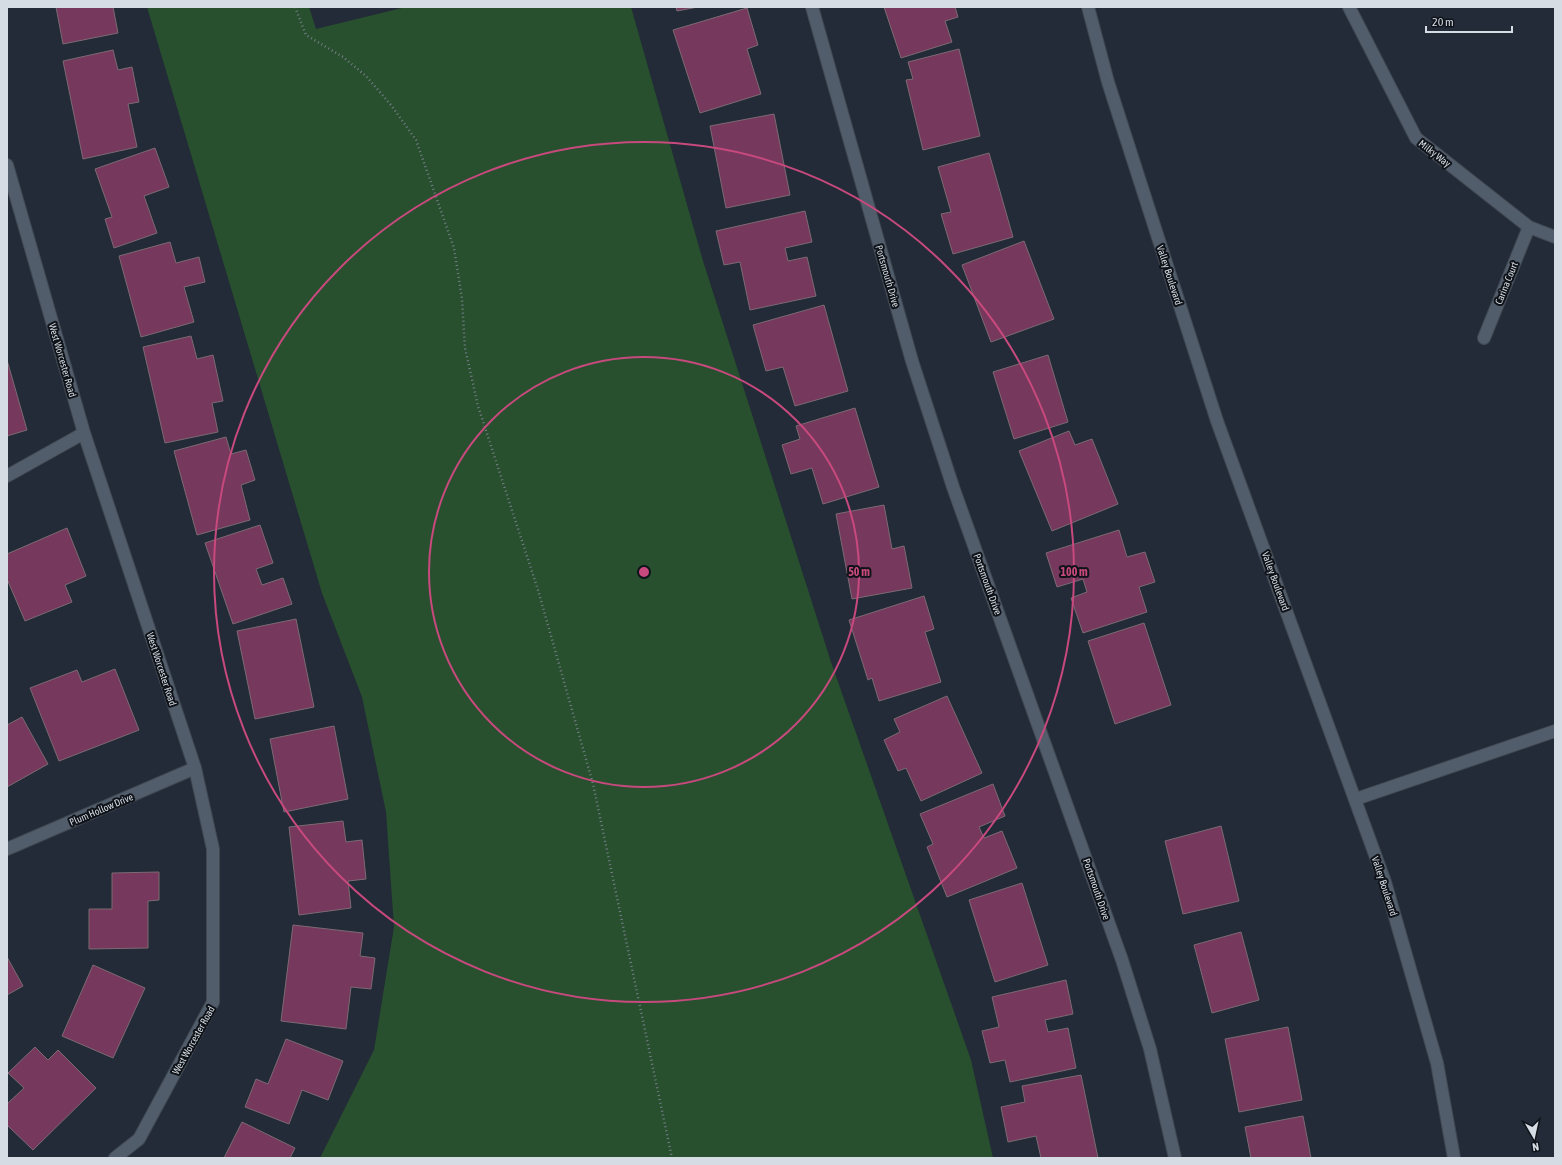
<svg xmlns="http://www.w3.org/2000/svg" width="1562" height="1165" font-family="'Asap Condensed',sans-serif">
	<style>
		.green { fill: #28502e }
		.building { fill: #76385d; stroke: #7c6a73 }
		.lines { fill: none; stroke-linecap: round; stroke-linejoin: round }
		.street-casing { stroke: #404852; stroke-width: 14 }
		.secondary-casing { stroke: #404852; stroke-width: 14 }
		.path { stroke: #767e88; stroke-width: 2.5; stroke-dasharray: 1 3; stroke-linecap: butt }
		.street { stroke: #525d6b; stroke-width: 12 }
		.secondary { stroke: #525d6b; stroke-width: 12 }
		.ring { fill: none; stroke: #c7497d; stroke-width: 2 }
		.labels { text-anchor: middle; stroke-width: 4; stroke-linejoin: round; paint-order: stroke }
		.street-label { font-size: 10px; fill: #d5dce4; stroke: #0f1319 }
		.centre { fill: #c7497d; stroke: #0f1319; stroke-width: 2 }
		.ring-label { font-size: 12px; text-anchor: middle; font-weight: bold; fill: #c7497d; stroke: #0f1319; stroke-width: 4; stroke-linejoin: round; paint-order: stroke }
	</style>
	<rect width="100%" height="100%" fill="#222b37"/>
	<path class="green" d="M147 7H309L316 29 406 7H631L703 261 831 662 971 1060 993 1158H320L374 1050 394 927 386 812 362 697 322 593Z"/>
	<path class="building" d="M56 7H113L118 33 63 44Z
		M676 7H698L677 11Z
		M884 7H955L958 17 945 21 952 42 901 58Z
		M747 8 758 45 747 49 761 94 700 113 673 30Z
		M959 49 980 136 923 150 906 80 913 79 908 62Z
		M113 50 118 70 132 67 139 102 128 104 137 147 83 159 63 61Z
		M774 114 790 195 726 208 710 126Z
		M155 148 169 187 144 196 157 233 114 248 105 219 112 217 95 169Z
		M989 153 1013 237 953 254 941 214 951 212 938 167Z
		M805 211 812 242 785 248 788 261 807 257 816 296 750 310 740 262 724 265 716 231Z
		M1024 241 1054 319 991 342 962 265Z
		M170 242 176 263 199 257 205 282 184 287 194 322 141 337 119 256Z
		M824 305 848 391 795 406 783 367 766 371 753 325Z
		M191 336 197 359 213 355 223 401 212 403 218 432 165 443 143 347Z
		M1048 355 1068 422 1014 439 993 372Z
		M7 360 27 430 7 436Z
		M855 408 879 487 823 504 812 468 791 474 782 445 800 439 796 426Z
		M1069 431 1075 445 1092 439 1118 504 1052 531 1019 451Z
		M226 437 231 454 246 450 255 480 241 485 250 520 197 535 174 451Z
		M884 505 892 549 904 546 912 588 852 599 836 514Z
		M260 525 273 563 256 569 262 585 283 578 292 604 233 624 205 543Z
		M67 528 86 576 65 585 72 602 25 621 7 579V554Z
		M1119 530 1127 557 1145 552 1155 582 1139 587 1147 612 1083 633 1071 598 1087 592 1083 579 1057 587 1046 553Z
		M924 596 934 629 925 632 941 682 879 701 872 678 868 680 849 620Z
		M296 619 314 707 255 719 237 631Z
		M1144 623 1171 705 1115 724 1088 641Z
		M115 669 139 730 59 761 30 688 77 670 82 682Z
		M947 696 982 773 921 801 906 768 898 771 884 740 900 732 894 719Z
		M22 717 48 764 7 787V725Z
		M334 726 348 799 284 812 270 739Z
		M993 784 1005 816 979 827 984 838 1002 831 1017 868 947 897 927 847 933 844 920 814Z
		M343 821 346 842 362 840 366 879 348 881 351 908 299 915 289 827Z
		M1221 826 1239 901 1183 914 1165 841Z
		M159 872V900L148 901V948L89 949V909H112V873Z
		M1022 883 1048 965 995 982 969 900Z
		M293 925 363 933 360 956 375 958 371 989 351 987 346 1029 281 1021Z
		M1241 932 1259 1000 1212 1013 1194 945Z
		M7 957 23 986 7 995Z
		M93 965 145 988 113 1058 62 1036Z
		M1066 980 1073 1014 1045 1020 1048 1032 1068 1028 1076 1068 1010 1082 1005 1060 990 1063 982 1031 999 1027 992 997Z
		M1288 1027 1302 1100 1239 1112 1225 1039Z
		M286 1039 343 1061 328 1100 302 1090 289 1124 245 1107 256 1079 268 1084Z
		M35 1047 48 1060 58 1050 96 1088 33 1150 7 1125V1104L24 1088 8 1073Z
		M1081 1075 1098 1158H1041L1036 1136 1008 1142 1001 1107 1025 1102 1022 1086Z
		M1303 1116 1311 1158H1251L1245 1127Z
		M242 1122 295 1148 290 1158H224Z"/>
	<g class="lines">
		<g class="street-casing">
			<path id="street" d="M812 7 912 361 953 487 1122 960 1150 1049 1175 1158
				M1349 7 1416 138 1529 227 1555 237
				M7 165 84 433 195 768 213 849V1002L139 1139 115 1158
				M1484 338 1529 227
				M7 476 84 433
				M1356 799 1555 731
				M7 849 195 768"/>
		</g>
		<g class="secondary-casing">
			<path id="secondary" d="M1088 7 1108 82 1217 421 1385 882 1437 1063 1454 1158"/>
		</g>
		<path class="path" d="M295 7 306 35 343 57 366 76 391 105 416 140 454 248 462 299 465 348 478 406 538 590 593 784 672 1158"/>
		<use href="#street" class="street"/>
		<use href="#secondary" class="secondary"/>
	</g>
	<g class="ring">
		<circle cx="644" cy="572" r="215"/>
		<circle cx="644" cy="572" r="430"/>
	</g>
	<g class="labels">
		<g class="street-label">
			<text transform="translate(1435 153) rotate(38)" y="4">Milky Way</text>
			<text transform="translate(1170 275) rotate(72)" y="4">Valley Boulevard</text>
			<text transform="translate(888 276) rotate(74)" y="4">Portsmouth Drive</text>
			<text transform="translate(1506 283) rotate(-68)" y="4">Carina Court</text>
			<text transform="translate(63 360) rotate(74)" y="4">West Worcester Road</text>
			<text transform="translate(1276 581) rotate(70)" y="4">Valley Boulevard</text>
			<text transform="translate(988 584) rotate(70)" y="4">Portsmouth Drive</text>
			<text transform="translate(162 669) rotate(72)" y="4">West Worcester Road</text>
			<text transform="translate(101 809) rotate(-23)" y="4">Plum Hollow Drive</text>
			<text transform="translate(1385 886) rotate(72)" y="4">Valley Boulevard</text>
			<text transform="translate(1097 889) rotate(71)" y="4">Portsmouth Drive</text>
			<text transform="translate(193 1040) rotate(-61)" y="4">West Worcester Road</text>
		</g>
	</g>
	<circle cx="644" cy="572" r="6" class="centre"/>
	<g class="ring-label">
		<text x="859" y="576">50 m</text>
		<text x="1074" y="576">100 m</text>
	</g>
	<rect width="1562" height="1165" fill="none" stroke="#d5dce4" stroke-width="16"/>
	<g transform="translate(1534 1137) rotate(171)" stroke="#0f1319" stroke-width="3" paint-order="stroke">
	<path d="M0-3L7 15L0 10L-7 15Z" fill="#d5dce4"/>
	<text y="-6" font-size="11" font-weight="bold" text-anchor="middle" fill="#d5dce4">N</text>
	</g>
	<path d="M1426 26v6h86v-6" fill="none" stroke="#d5dce4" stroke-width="2"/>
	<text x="1432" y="26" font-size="12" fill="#d5dce4" stroke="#0f1319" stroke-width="3" paint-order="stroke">20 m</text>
</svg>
